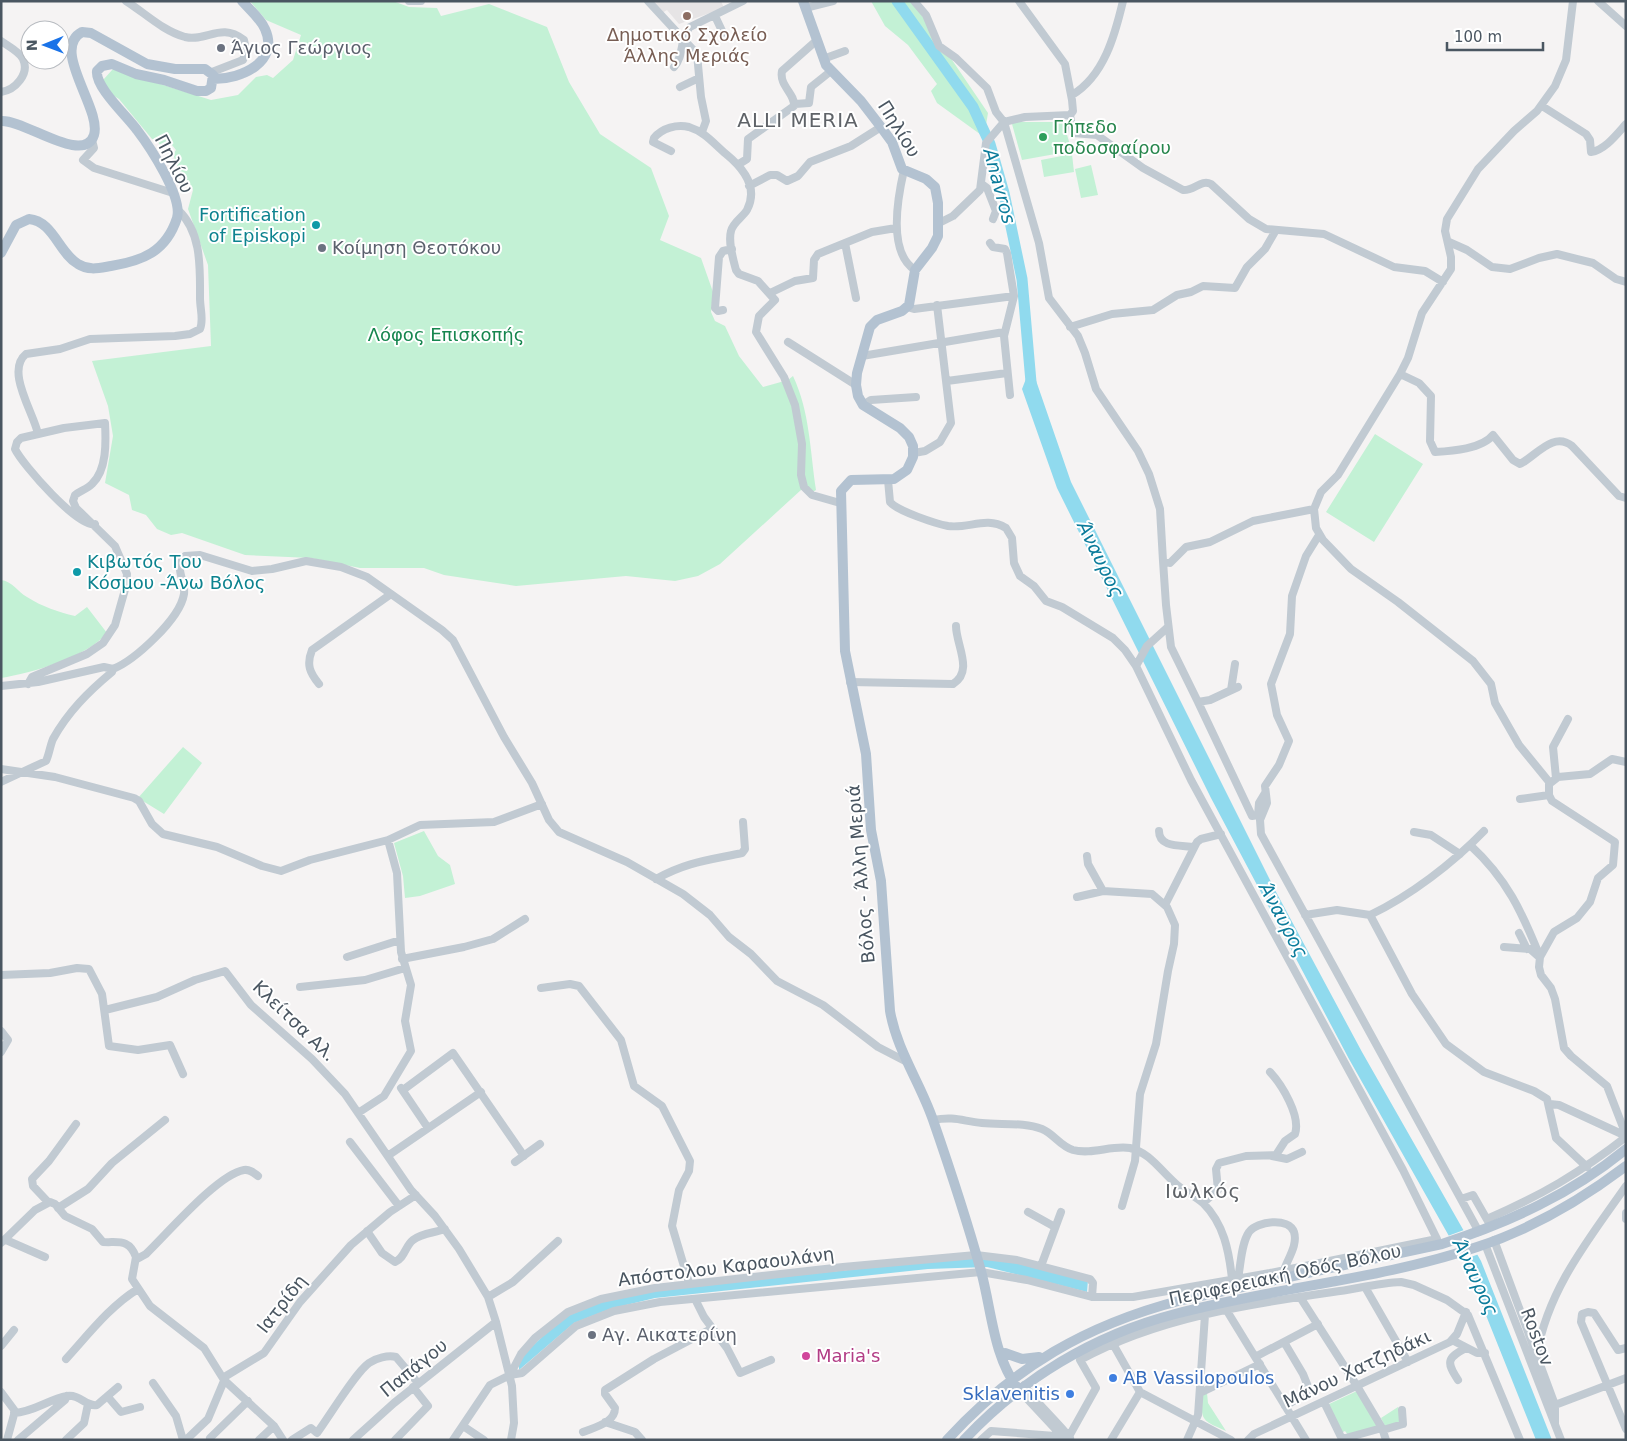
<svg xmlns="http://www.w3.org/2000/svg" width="1627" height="1441" font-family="'DejaVu Sans',sans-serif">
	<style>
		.education { fill: #e6e4e5 }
		.green { fill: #c3f1d5 }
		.water { fill: #90daee }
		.pier { fill: #f5f3f3 }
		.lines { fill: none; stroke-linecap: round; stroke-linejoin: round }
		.river { stroke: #90daee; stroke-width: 11 }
		.minor { stroke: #c1cad2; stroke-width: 8 }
		.major { stroke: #b3c2d1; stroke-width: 10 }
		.education-dot { fill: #8d6e63; stroke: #fff; stroke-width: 2 }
		.worship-dot { fill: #6b7280; stroke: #fff; stroke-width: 2 }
		.leisure-dot { fill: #2e9e5b; stroke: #fff; stroke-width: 2 }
		.culture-dot { fill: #0f9aa8; stroke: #fff; stroke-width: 2 }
		.hotel-dot { fill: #d1479c; stroke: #fff; stroke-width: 2 }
		.shop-dot { fill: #3f7fe0; stroke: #fff; stroke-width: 2 }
		.labels { text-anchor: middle; stroke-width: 4; stroke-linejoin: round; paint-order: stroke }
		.education-label { font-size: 18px; fill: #785e54; stroke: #fff }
		.worship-label { font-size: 18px; fill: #5b616d; stroke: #fff; text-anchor: start }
		.leisure-label { font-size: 18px; fill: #27864d; stroke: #fff; text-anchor: start }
		.street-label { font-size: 18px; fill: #4a5661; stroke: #fff }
		.culture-label { font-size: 18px; fill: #0d838f; stroke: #fff; text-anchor: end }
		.park-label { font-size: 18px; fill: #17864f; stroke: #fff }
		.hotel-label { font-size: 18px; fill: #b23c85; stroke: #fff; text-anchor: start }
		.shop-label { font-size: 18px; fill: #366cbe; stroke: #fff; text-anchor: start }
		.water-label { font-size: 19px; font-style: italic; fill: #0c7c9b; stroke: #fff }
		.quarter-label { font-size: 20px; letter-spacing: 1px; fill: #5f6368; stroke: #fff }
	</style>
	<rect width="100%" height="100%" fill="#f5f3f3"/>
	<path class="education" d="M652 1H721L724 8 679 24 667 10 662 13Z"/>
	<path class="green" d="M250 1H393L409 7 437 8 441 16 489 4 547 27 569 82 600 134 651 168 669 216 660 240 701 258 713 292 711 312 715 321 725 326 739 356 763 387 788 380 793 376C810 412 810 451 816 490L813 492 808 489 801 490 720 564 698 576 675 581 626 576 516 586 444 575 424 568H360L311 558 245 555 182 533 171 535 157 529 146 515 132 510 129 495 105 483 113 436 108 406 92 361 211 346 208 265 188 209 193 190 178 168 173 154 176 150 172 145H160L156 139H152L119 99 111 94 103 80 113 69 211 100 238 95 256 77 267 75 273 78 293 60 301 35 266 20Z
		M871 1H912L988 113 984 137 937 103 931 91 937 84 908 45 885 26Z
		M1014 122H1063L1072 151 1022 160 1012 124Z
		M1072 154 1074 172 1044 177 1041 160Z
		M1091 165 1098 195 1081 198 1075 169Z
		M1375 434 1423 464 1374 542 1326 512Z
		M1 580C12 581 18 592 27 597 43 607 58 612 75 616L87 607 107 633C87 657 32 673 1 678Z
		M183 747 202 763 164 814 138 798Z
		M424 831 438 856 450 865 455 884 420 896 405 898 403 876 394 843Z
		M1357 1391 1379 1427 1348 1435 1345 1431 1341 1433 1327 1405Z
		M1207 1393 1208 1403 1226 1431C1204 1421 1199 1421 1203 1395Z
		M1398 1407 1402 1416 1401 1423 1386 1428 1381 1418Z"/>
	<path class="water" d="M1031 366 1071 482 1275 890 1362 1052 1481 1261 1552 1440H1536L1467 1268 1349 1059 1211 798 1057 488 1022 389Z
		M986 1256 1088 1280 1087 1292 987 1267 928 1269 655 1298 610 1309 574 1323 519 1370V1358L563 1318 607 1299 670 1288Z"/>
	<path class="pier" d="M1464 1230 1479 1254 1460 1261 1445 1237Z"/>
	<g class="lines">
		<path class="river" d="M897 1 973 107 990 144 1004 193 1022 279 1031 382"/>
		<path class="minor" d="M126 1C145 13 163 31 185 37 208 42 220 22 244 40L246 50 243 60 212 72
			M409 1H421
			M648 1 697 54 701 97 706 121 702 132
			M914 1 926 15 939 46 956 58 987 88 996 112 1004 122 1039 243 1049 298 1078 336 1085 353 1096 389 1138 451 1149 474 1160 509 1163 561 1170 563 1186 547 1210 542 1253 521 1314 509
			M1019 1 1065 64 1072 100 1073 111 1070 115 1073 133 1097 135 1143 168 1183 190C1194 191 1201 179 1211 184L1249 219 1266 229 1324 234 1394 267 1425 271 1443 282
			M1598 1 1626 26
			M805 8 833 1
			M715 16 723 33
			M1 41C8 46 20 52 23 59 30 74 15 90 1 92
			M823 59 845 51
			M674 67C685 55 679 38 690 27L743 1
			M680 87 699 78
			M1072 95C1104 76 1115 35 1123 1
			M795 104 809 103 811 87 831 71
			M1542 106 1586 134 1590 140 1591 152C1605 150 1617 134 1626 124
			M92 140 94 148 83 160 94 168 173 193
			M671 151 653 142 654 138C662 128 677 124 689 127 705 132 713 143 726 154 742 167 759 187 747 210 742 218 733 222 731 231 728 242 733 259 736 270L739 274 758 281 775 300 759 316 756 332 784 377 795 405 802 444 801 475 804 487 812 495 840 503
			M739 164 747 159 748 139 794 106C795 93 779 86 782 71L816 41
			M904 170C898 196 887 252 915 270
			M983 185 987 188 996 211 993 219
			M749 186 770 175H777L787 181 798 176 810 162 851 146 881 127
			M939 223 953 216 980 190 986 143 1004 122 1025 117 1070 115
			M1449 242 1467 250 1492 267 1510 269 1539 258 1557 254 1593 263 1616 279 1626 282
			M845 243 856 298
			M990 243 993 247 1005 249 1007 253 1014 296 1004 336 1010 395
			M770 293 795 281 813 278 814 260 818 254 872 232 896 228
			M907 307 914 309 1014 296
			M723 310 718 311 715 308 719 257 723 251 732 249
			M1070 327 1112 314 1153 310 1177 295 1191 292 1203 286 1235 288 1247 267 1265 249 1276 230
			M788 342 856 385
			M862 356 1004 332
			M1400 374 1419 383 1431 396 1430 441 1435 452C1452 451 1482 449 1493 435L1513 460 1520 464C1536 456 1553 431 1572 446L1619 496 1626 498
			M947 381 1007 373
			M863 405 871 400 916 397
			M38 434C34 413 5 371 26 354L60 349 90 339 175 336 190 334 200 329C204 320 200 309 200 298 200 269 202 232 178 210
			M914 453 925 451 940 442 951 423 937 305
			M1319 535 1306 556 1292 596 1290 634 1271 684 1277 715 1289 741 1279 765 1265 786 1267 803 1260 820 1261 834 1479 1232
			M1163 561 1166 605 1171 647 1198 702 1210 700 1238 687
			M1136 666 1147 646 1168 627
			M113 669C135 660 180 619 184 594 186 581 173 568 185 556L200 555 252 571 272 569 306 561 341 567 367 577 442 630 453 640 504 737 532 783 549 820 559 832 627 862 683 894 710 915 729 937 751 954 777 981 823 1005 878 1047 905 1061
			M850 682 953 684C974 671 956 645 956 626
			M28 684 32 677 87 654 103 643 115 625 126 586 127 574 115 546 76 508 73 501 75 495C80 491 87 489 92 484 107 470 106 442 105 423L64 428 21 438 17 442 15 449C22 464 79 529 95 524
			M319 684C310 673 306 665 312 650L391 594
			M1 686 38 682 104 667 113 669
			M1231 690 1235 664
			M1198 702 1252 816 1258 815 1259 803 1265 793
			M1626 762 1612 759 1590 774 1558 777 1549 784V795L1552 801 1615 842 1613 865 1598 878 1590 902 1577 918 1554 932 1540 957 1539 967 1541 975 1551 988 1555 999 1564 1048 1571 1056 1607 1086 1626 1135
			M1 769 55 777 134 798 139 801 152 824 163 834 217 847 262 866 281 871 310 860 388 840 420 825 494 822 542 804
			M1556 778 1553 747 1568 719
			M1 782 46 761C49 755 50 746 53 739 68 712 88 692 112 672L113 669
			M1550 783 1519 745 1495 703 1491 684 1473 661 1398 602 1351 569 1323 540 1316 528 1314 509 1321 492 1338 475 1400 374 1408 358 1422 313 1451 269V257L1445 231 1447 219 1478 169 1514 131 1537 111 1555 86 1566 60 1573 1
			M1520 799 1549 795
			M1159 831C1159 848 1181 845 1194 847
			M1484 831C1453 863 1410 896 1370 915L1412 994 1446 1044 1484 1072 1534 1091 1547 1099 1556 1138 1587 1167
			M1414 832 1431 835 1460 854
			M1470 845C1507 879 1522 912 1540 957
			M1087 856 1088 864 1103 891
			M656 879C686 862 709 860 742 853L745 849 743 822
			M1077 897 1103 891 1152 894 1167 907 1175 925 1174 944 1168 971 1156 1044 1140 1094 1135 1161 1122 1206
			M1165 905 1197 842 1201 839 1221 834
			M1305 915 1337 910 1370 915
			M1519 933 1527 949
			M1504 947 1530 949 1538 956
			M347 957 400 940
			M402 959 464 947 493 939 525 919
			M1 975 50 973 77 968 89 969 102 994 109 1046 138 1050 170 1045 183 1074
			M300 987 365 980 405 968
			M541 988 570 984 579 986 621 1040 634 1086 662 1106 690 1161 689 1171 679 1190 672 1226 689 1283
			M105 1010 157 997 195 980 225 971 251 1005 312 1059 345 1094 411 1190 435 1216 459 1249 488 1297 496 1322 512 1386 514 1423 511 1440
			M1 1031 8 1040 1 1052
			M401 1088 428 1128
			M403 1090 453 1053 524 1156
			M1550 1104 1559 1105 1626 1136
			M358 1113 384 1096 411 1051 405 1021 411 985 401 952 397 873 388 840
			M933 1120C955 1116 962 1121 982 1123 1001 1125 1024 1122 1042 1129 1054 1134 1060 1146 1073 1150 1092 1155 1111 1145 1130 1148 1149 1152 1161 1171 1175 1183 1183 1191 1194 1195 1203 1203 1224 1224 1229 1251 1232 1279
			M350 1142 399 1206
			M389 1155 481 1092
			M1272 1156 1287 1159 1302 1152
			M515 1162 540 1144
			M1461 1199 1473 1195 1489 1223
			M48 1202 33 1186 32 1179 49 1161 76 1124
			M1203 1203 1218 1190 1216 1169 1219 1163 1246 1156 1276 1155 1285 1141 1295 1134C1301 1116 1282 1085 1270 1072
			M58 1208 88 1189 112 1163 165 1120
			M1028 1212 1055 1227
			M1626 1213V1219
			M1487 1219C1540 1196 1580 1173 1626 1137
			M367 1231 382 1253 395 1262C405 1258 405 1246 413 1240 422 1233 434 1233 445 1229
			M6 1240 45 1257
			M1494 1240 1555 1405V1424
			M1 1243 35 1210 50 1202 55 1204 65 1216 92 1229 103 1242C118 1243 129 1238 136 1257L132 1279 150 1306 204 1348 224 1380 274 1426 283 1440
			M1485 1244 1561 1440
			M137 1259 146 1254C167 1234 218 1174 244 1170 250 1169 254 1173 258 1176
			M1041 1266 1061 1212
			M1238 1278C1241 1264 1241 1244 1249 1232 1257 1221 1289 1217 1294 1232 1298 1245 1288 1258 1284 1270
			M1365 1287 1408 1362
			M488 1297 513 1282 558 1241
			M1300 1297 1357 1386 1382 1428 1386 1440
			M695 1299 704 1317 727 1348 740 1373 771 1360
			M1227 1311 1306 1440
			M1452 1340 1477 1353H1485
			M1284 1342 1303 1374 1309 1389 1307 1393 1285 1406
			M1 1346 14 1330
			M1626 1348 1618 1350 1594 1313 1588 1312 1582 1314 1581 1322 1626 1429
			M1537 1354C1548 1289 1589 1239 1626 1186
			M1255 1357 1318 1324
			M66 1359C88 1335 110 1306 138 1289
			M510 1375 521 1354 535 1338 568 1312 601 1299 655 1288 843 1267 976 1255 1017 1260 1090 1279 1093 1283 1092 1297
			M1458 1380C1446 1362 1447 1358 1466 1348
			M153 1383 176 1416 183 1440
			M1024 1385C1037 1404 1056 1420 1070 1438
			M1018 1389 1060 1434 1066 1436
			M1 1392 15 1411 7 1440
			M1140 1392 1231 1440
			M1200 1393 1260 1364
			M108 1397 121 1412 140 1407
			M1324 1402 1342 1439 1382 1428
			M1555 1405 1626 1378
			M14 1413C34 1412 49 1399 67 1396 80 1394 86 1407 97 1405L118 1387
			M605 1422 635 1432 642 1440
			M463 1426 484 1440
			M1383 1430 1403 1424 1402 1410
			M583 1432C595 1427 615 1423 615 1408L605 1394V1390L654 1359 711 1329
			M210 1438 248 1401
			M18 1440 65 1400 67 1396
			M66 1440 84 1423 88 1404
			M186 1440 208 1419 226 1376 264 1353 300 1302 351 1245 390 1212 416 1195
			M259 1440 274 1426
			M292 1440 311 1428 317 1433C329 1417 355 1373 369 1363 376 1358 388 1355 396 1357L418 1383
			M353 1440 394 1403 496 1322
			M395 1440 428 1406 413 1387
			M453 1440 490 1385 510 1375 522 1373 576 1326 614 1311 660 1302 981 1272 1027 1280 1092 1297H1133L1270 1273 1437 1239 1403 1170 1191 780 1136 666 1125 650 1113 638 1062 607 1046 601 1034 586 1020 576 1014 563 1012 538 1006 528C986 516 969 529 948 526 937 524 897 511 890 502L888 480
			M981 1440 991 1431 1068 1437
			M1067 1440 1096 1388 1080 1360C1156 1318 1249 1304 1333 1292 1356 1289 1378 1283 1401 1282L1414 1285 1447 1300 1468 1315 1520 1440
			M1111 1440 1140 1392 1113 1344
			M1187 1440 1198 1415 1205 1315
			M1248 1440 1254 1434 1450 1342 1457 1334 1466 1312"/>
		<path class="major" d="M803 1 826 65 861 101 881 127 892 142 902 169 926 179 935 187 938 203V236L932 248 915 270 909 305 902 311 877 320 870 327 857 373 856 385 858 396 863 405 900 428 909 437 913 446V457L907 470 894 479 851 480 841 491 845 651 866 754 871 830 881 881 890 1011C897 1051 920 1082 933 1120 950 1169 967 1221 981 1271 992 1312 993 1355 1018 1389
			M214 79C241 79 280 62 265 29 260 18 250 10 242 1
			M1 121C24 119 84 166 94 135 102 109 50 49 82 32L91 33 147 64 175 69H205L213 75 211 88 206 91H197L164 80 136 74 112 64 102 66 97 71C95 87 127 116 137 130 150 147 183 197 177 218 166 252 142 261 111 266 99 268 89 271 78 264 59 253 53 221 29 219L16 225 1 253
			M1005 1353 1022 1359 1039 1357
			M947 1440C1015 1366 1086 1325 1182 1300L1442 1244C1510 1222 1571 1194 1626 1149
			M964 1440C1021 1379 1094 1335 1175 1314 1275 1287 1379 1280 1477 1247 1532 1229 1581 1200 1626 1166"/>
	</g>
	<circle class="education-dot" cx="687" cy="16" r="5"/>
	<g class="worship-dot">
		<circle cx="221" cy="48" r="5"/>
		<circle cx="322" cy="248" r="5"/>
		<circle cx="592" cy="1335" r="5"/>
	</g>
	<circle class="leisure-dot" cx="1043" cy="137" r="5"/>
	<g class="culture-dot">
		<circle cx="316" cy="225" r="5"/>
		<circle cx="77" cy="572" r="5"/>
	</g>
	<circle class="hotel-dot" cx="806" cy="1356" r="5"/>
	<g class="shop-dot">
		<circle cx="1113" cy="1378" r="5"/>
		<circle cx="1070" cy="1394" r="5"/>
	</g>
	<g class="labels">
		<g class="education-label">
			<text x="687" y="41">Δημοτικό Σχολείο<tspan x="687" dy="21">Άλλης Μεριάς</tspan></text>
		</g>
		<g class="worship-label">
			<text x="231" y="54">Άγιος Γεώργιος</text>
			<text x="332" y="254">Κοίμηση Θεοτόκου</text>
			<text x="602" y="1341">Αγ. Αικατερίνη</text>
		</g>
		<g class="leisure-label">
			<text x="1053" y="133">Γήπεδο<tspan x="1053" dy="21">ποδοσφαίρου</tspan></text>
		</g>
		<g class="street-label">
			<text transform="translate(899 129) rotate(58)" y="6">Πηλίου</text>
			<text transform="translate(174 164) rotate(63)" y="6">Πηλίου</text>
			<text transform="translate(861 874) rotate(-95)" y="6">Βόλος - Άλλη Μεριά</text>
			<text transform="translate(294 1021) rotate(44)" y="6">Κλείτσα Αλ.</text>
			<text transform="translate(726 1267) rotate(-7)" y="6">Απόστολου Καραουλάνη</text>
			<text transform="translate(1285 1275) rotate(-12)" y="6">Περιφερειακή Οδός Βόλου</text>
			<text transform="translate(282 1304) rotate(-52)" y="6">Ιατρίδη</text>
			<text transform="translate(1537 1337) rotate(69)" y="6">Rostov</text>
			<text transform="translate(414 1368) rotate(-39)" y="6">Παπάγου</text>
			<text transform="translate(1357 1369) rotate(-25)" y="6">Μάνου Χατζηδάκι</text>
		</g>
		<g class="culture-label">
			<text x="306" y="221">Fortification<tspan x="306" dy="21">of Episkopi</tspan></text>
			<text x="87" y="568" text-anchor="start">Κιβωτός Του<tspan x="87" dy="21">Κόσμου -Άνω Βόλος</tspan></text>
		</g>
		<g class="park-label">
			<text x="446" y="341">Λόφος Επισκοπής</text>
		</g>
		<g class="hotel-label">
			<text x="816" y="1362">Maria's</text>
		</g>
		<g class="shop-label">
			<text x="1123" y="1384">AB Vassilopoulos</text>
			<text x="1060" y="1400" text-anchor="end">Sklavenitis</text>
		</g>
		<g class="water-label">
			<text transform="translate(1000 186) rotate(75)" y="7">Anavros</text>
			<text transform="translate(1101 559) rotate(64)" y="7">Άναυρος</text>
			<text transform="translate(1284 920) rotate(62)" y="7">Άναυρος</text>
			<text transform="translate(1476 1277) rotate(65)" y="7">Άναυρος</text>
		</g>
		<g class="quarter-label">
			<text x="798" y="127">ALLI MERIA</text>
			<text x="1203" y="1198">Ιωλκός</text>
		</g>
	</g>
	<rect width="1627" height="1441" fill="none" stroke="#4a5661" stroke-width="5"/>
	<g transform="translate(45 45) rotate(269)"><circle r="24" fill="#ffffff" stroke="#b7bbc0"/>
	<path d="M0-4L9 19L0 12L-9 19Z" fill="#1a73e8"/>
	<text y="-8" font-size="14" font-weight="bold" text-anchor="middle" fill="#4a5661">N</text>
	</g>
	<path d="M1447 42v8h96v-8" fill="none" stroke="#4a5661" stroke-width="2.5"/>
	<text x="1454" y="42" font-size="15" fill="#4a5661" stroke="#ffffff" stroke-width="4" paint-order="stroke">100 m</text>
</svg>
